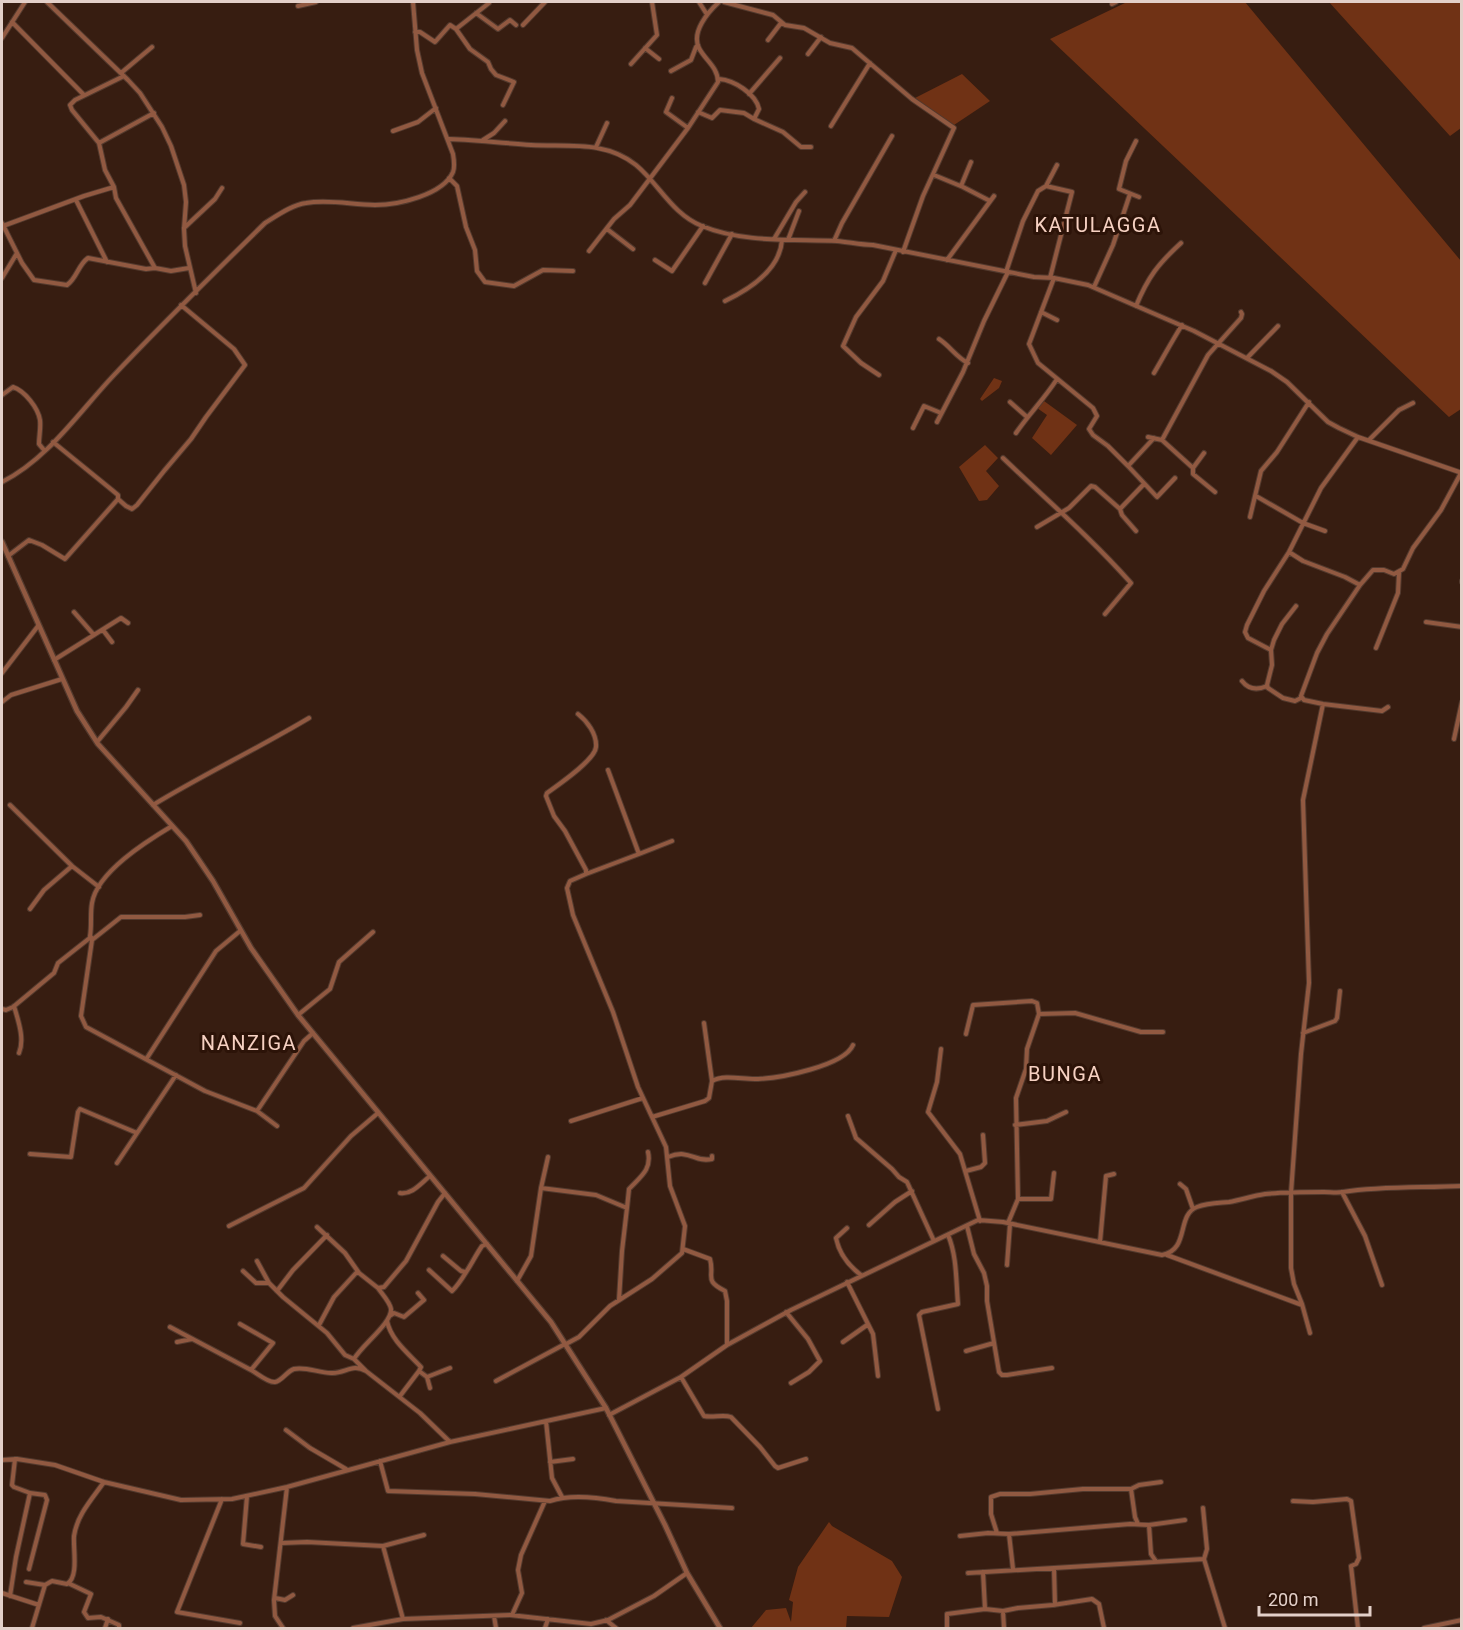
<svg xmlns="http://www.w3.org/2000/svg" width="1463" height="1630" font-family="Roboto,sans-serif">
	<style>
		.green { fill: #703215 }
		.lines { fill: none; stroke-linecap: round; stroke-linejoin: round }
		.minor-casing { stroke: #533a2e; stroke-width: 6 }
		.tertiary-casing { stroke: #533a2e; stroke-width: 7 }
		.minor { stroke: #915941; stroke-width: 4 }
		.tertiary { stroke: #915941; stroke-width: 4.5 }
		.labels { text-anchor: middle; stroke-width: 6; stroke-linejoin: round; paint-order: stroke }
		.quarter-label { font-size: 20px; letter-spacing: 1.5px; fill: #f6d1c2; stroke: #2c1308 }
	</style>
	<rect width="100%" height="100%" fill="#371d11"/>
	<path class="green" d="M1127 2H1245L1461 261V409L1449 417 1050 39Z
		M1329 2H1461V128L1450 136Z
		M962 74 990 101 954 125 915 98Z
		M994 378 1002 381 999 388 982 401 980 399Z
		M1044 401 1077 425 1051 455 1032 438 1047 415 1037 408Z
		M985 445 998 458 986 471 999 486 987 500 979 501 959 467Z
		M829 1522 832 1526 892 1561 902 1577 889 1617 847 1616 846 1628H751L766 1610 786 1608 791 1622 793 1602 789 1600 798 1567Z"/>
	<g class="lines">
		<g class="minor-casing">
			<path id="minor" d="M47 2 128 80 140 93 162 127 171 146 184 185 186 202 184 229 185 246 196 293
				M699 2 706 13
				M724 2 773 15 785 25 804 28 830 43 852 48 912 99 954 128 923 196 903 252
				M1112 4 1116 2
				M298 6 316 2
				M476 13 498 29 510 20 516 25
				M12 22 84 95
				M523 25 545 2
				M456 29 470 49 488 62 491 69 496 75 514 82 503 105
				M415 32H420L435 42 450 25 456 29 489 3
				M2 38 25 2
				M768 40 781 23
				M645 48 659 59
				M808 54 821 37
				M631 64 657 35 652 2
				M671 71 691 60 696 47 698 45
				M121 73 152 47
				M749 94 780 58
				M672 98 666 112 688 128
				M698 112 712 118 720 110 744 113 754 119 759 109C756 94 734 80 719 79
				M754 119 783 132 801 147H811
				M831 126 870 63
				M393 131 418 122 436 108
				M449 139C477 140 503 143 531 145 567 147 605 140 636 165 659 184 672 214 702 226 743 243 793 239 837 241 849 242 861 245 873 245L1034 277 1054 278 1088 285 1194 331 1271 371 1287 382 1328 422 1339 428 1358 437 1462 473
				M483 140 494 133 505 121
				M1136 141 1126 161 1119 189 1139 197
				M99 143 72 110 70 105 75 100 124 76
				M596 147 607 123
				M934 175 963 187 990 201
				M449 178 457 186 466 227 475 250 477 271 485 282 514 286 543 270 573 271
				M961 186 971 162
				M1046 186 1072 192 1050 278
				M114 187 116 198 155 268 171 271 189 268
				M76 200 107 262
				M2 223 22 263 34 280 67 285C77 278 78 265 88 258L146 269 155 268
				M3 226 84 196 114 187 105 170 99 143 154 113
				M184 228 215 199 222 188
				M607 229 633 249
				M774 239 796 202 805 192
				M788 240 799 211
				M834 241 842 223 892 136
				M589 251 614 219 630 205 688 128 718 82C718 67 705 60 699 48 691 32 708 12 719 2
				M655 260 672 271 703 226
				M947 260 994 196
				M1006 272 1023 221 1038 191 1046 186 1057 165
				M2 278 17 253
				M1054 278 1029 344 1038 363 1093 408 1097 416 1089 429 1093 435 1108 446 1128 466 1157 497 1175 478
				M705 283 732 234
				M1094 287 1113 245 1130 194
				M725 301C750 289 780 270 782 240
				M1136 306C1148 277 1158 264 1181 243
				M1041 312 1057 320
				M939 339C950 346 956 357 968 363
				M1247 358 1278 326
				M1154 373C1164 356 1172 341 1182 325
				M879 375 861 363 843 346 856 317 883 281 896 250
				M2 395 13 387C25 391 38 408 40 420 41 428 39 436 39 444L44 450
				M1010 402 1027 417
				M937 422 963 372 984 321 1008 272
				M913 428 924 406 941 413
				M1016 433C1029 414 1045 398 1057 379
				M1148 437 1162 440 1193 468V474L1215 492
				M1162 440 1208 355 1241 318 1242 314 1241 312
				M1369 440 1399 410 1413 403
				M53 442 112 490 118 495V499L126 506 132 509 137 505 164 471 191 439 206 417 245 365 234 349 181 305
				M1003 458C1046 499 1091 538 1131 583L1105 614
				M1128 466 1154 438
				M1193 468 1204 453
				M2 482C48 459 79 412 114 375 163 323 214 273 265 223 278 215 292 205 306 203 330 199 352 205 375 205 398 205 443 195 453 172 455 167 454 160 453 154L422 73 417 50 413 2
				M1256 496 1303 523 1325 531
				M1120 509 1144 484
				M1250 517 1261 471 1277 452 1309 402
				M1037 527 1069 508 1091 486 1095 487 1120 509 1122 515 1136 531
				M1289 552 1303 561 1345 577 1360 585
				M8 556 29 540 42 545 65 559 118 499
				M1462 581V582
				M1296 606 1282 624 1274 640 1271 650 1272 665 1267 685 1268 688 1283 698 1295 701 1301 698
				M74 612 94 635
				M1426 622 1462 627
				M103 630 112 642
				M1376 648 1398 593 1399 573
				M1271 650 1248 638 1245 632 1247 625 1264 591 1289 552 1321 488 1358 437
				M54 660 121 618 128 623
				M2 673 38 626
				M1242 681C1249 690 1258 690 1267 686
				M2 702 11 695 62 679
				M1388 707 1382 711 1323 704 1304 700 1301 696 1317 653 1327 634 1360 585 1373 570H1384L1394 574 1403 569 1413 548 1441 510 1461 473
				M1454 739 1462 702
				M97 742 126 707 138 690
				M10 805 72 866
				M153 805C204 774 257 749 309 718
				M172 826C147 841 97 872 92 903 90 914 92 925 90 936L92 940 81 1016 86 1027 205 1091 257 1111 304 1041 313 1033
				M639 854 672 841
				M586 874 639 854 608 770
				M30 909 44 890 72 866 99 887
				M92 940 121 917H185L200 915
				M14 1006C18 1020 25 1039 19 1053
				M2 1009 6 1010 13 1007 54 973 58 963 91 937
				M1039 1014 1075 1013 1141 1032H1163
				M298 1015 330 989 339 962 373 932
				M704 1023 712 1081
				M1303 1033 1335 1021 1337 1018 1340 991
				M966 1034 973 1005 1032 1001 1037 1003 1039 1014 1027 1049 1026 1069 1016 1098 1018 1199
				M941 1049 937 1082 928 1112 960 1154 980 1221
				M147 1058 216 951 240 931
				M257 1111 277 1126
				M848 1116 856 1138 892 1169 899 1177 907 1182 934 1241
				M652 1117 705 1101 709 1098 712 1081C725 1074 744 1080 758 1079 780 1078 844 1066 853 1045
				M571 1121 643 1098
				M1015 1125 1047 1121 1066 1112
				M30 1154 71 1157 78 1112 80 1109 137 1133
				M668 1157C690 1148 694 1163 712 1159V1156
				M117 1163 176 1075
				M966 1171 981 1167 985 1163 983 1135
				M1180 1184 1186 1189 1193 1209
				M541 1188 596 1195 627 1208 622 1251 619 1300
				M1342 1192 1365 1236 1382 1285
				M400 1193C412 1195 421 1183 430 1176
				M627 1208 629 1189C640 1177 652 1170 648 1152
				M1008 1223 1018 1199H1051L1054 1173
				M869 1225 895 1202 912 1191
				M229 1226 304 1188 351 1136 378 1113
				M967 1226 974 1254 984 1273 987 1286V1301L999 1372 1002 1375H1007L1052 1368
				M317 1227 345 1253 359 1273
				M847 1228 836 1238C839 1253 849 1266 861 1275
				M1100 1242 1106 1176 1114 1174
				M683 1249 710 1259C715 1277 703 1280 725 1291L727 1301V1345
				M1167 1255 1302 1305
				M443 1256 461 1271 465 1272
				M257 1261 269 1283 283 1297 327 1333 345 1355 354 1359C362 1345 392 1323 391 1309 390 1302 382 1294 378 1288
				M1007 1265 1010 1224
				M429 1270 452 1291C463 1281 473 1259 482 1246L487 1244
				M243 1271 256 1283H269
				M517 1281 531 1256 541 1188 548 1157
				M847 1282 873 1334 878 1376
				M277 1291 293 1270 327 1235
				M786 1312 808 1339 820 1361 809 1372 791 1383
				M391 1315 394 1313 404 1317 424 1300 418 1293
				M387 1321C391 1340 408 1353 421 1367L419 1371
				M240 1324 273 1343 251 1370C257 1373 268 1383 275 1382 282 1381 287 1371 294 1369 305 1366 319 1373 331 1373 345 1374 352 1363 366 1371
				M319 1325 334 1297 356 1273H359L378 1288 384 1287 406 1261 438 1202 445 1193
				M170 1327 251 1370
				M1310 1333 1302 1304 1294 1284 1291 1268V1193L1301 1054 1309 983 1303 800 1323 704
				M177 1342 192 1339
				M843 1342 867 1325
				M566 1344 579 1337 610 1306 652 1279 682 1253 685 1226 670 1186 666 1147 638 1087 613 1012 573 915 567 888 570 881 586 874V870L565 831 554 816 546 796 547 793C558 785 595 760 596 747 597 734 587 721 578 714
				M966 1351 994 1343
				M354 1359 366 1371 420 1413 450 1442
				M427 1377 450 1368
				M681 1377 704 1416C713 1418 723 1414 731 1417L760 1447 775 1466 778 1468 806 1459
				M496 1381 565 1344
				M400 1396 419 1371 427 1377 430 1388
				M938 1409 919 1315 922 1312 958 1304C956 1281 957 1256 948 1235
				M609 1415 681 1377 727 1345 791 1310 978 1220 1003 1222 1162 1255C1190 1250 1176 1215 1197 1207 1207 1203 1218 1203 1229 1202 1241 1200 1252 1196 1265 1194 1284 1192 1304 1192 1324 1192 1330 1192 1337 1193 1343 1192 1382 1186 1422 1188 1462 1186
				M546 1421 552 1478 562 1497
				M286 1430 310 1448 346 1469
				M2 1460 17 1459 55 1465 104 1482 181 1500 232 1499 287 1487 450 1442 606 1408
				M380 1461 388 1491 475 1494 550 1501C571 1494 595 1497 616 1501L732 1508
				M550 1462 573 1459
				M1131 1489 1135 1517 1138 1524
				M247 1496 243 1544 261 1547
				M222 1499 177 1612 240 1623
				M1293 1501 1313 1502 1347 1499 1351 1501 1359 1558 1356 1564 1351 1566 1358 1628
				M1203 1508 1207 1549 1204 1559 1225 1628
				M1149 1525 1151 1554 1155 1560
				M997 1533 991 1514V1497L1000 1494H1030L1083 1489H1131L1139 1485 1161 1482
				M1009 1534 1013 1569
				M960 1536 988 1533 1009 1534 1130 1524 1149 1525 1185 1520
				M282 1543 307 1542 383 1546 424 1535
				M383 1546 403 1619
				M1054 1568 1055 1605
				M29 1569 47 1500 45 1495 30 1493
				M983 1572 985 1609
				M968 1573 1204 1559
				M26 1582 45 1585
				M70 1584 91 1594 84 1612 88 1618 101 1617 119 1625V1628
				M2 1593 39 1605
				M10 1596 16 1557 30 1493 14 1487 12 1485 15 1459
				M275 1598 285 1600 293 1595
				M1003 1611 1004 1628
				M512 1615 522 1593 518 1570 521 1555 545 1501
				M494 1616 496 1628
				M606 1620 616 1628
				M32 1628 45 1585 52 1581 67 1584C79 1577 73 1549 74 1536 77 1515 92 1499 104 1482
				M105 1628 108 1619
				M283 1628 275 1616 274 1600 287 1487
				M353 1628 403 1619 510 1615 591 1624 608 1620 654 1596 687 1573
				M545 1628 548 1619
				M947 1628V1614L985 1609 1003 1611 1018 1608 1053 1605 1092 1599 1099 1604 1104 1628
				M1424 1628 1462 1620"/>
		</g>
		<g class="tertiary-casing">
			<path id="tertiary" d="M2 542 77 711 98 744 186 841 213 881 251 948 298 1015 551 1322 606 1408 665 1525 687 1573 720 1628"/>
		</g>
		<use href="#minor" class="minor"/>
		<use href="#tertiary" class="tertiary"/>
	</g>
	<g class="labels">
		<g class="quarter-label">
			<text x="1098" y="232">KATULAGGA</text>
			<text x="249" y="1050">NANZIGA</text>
			<text x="1065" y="1081">BUNGA</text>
		</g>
	</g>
	<rect width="1463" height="1630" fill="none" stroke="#e3d0c9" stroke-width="6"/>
	<path d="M1259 1606v9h111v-9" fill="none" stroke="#e3d0c9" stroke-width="3"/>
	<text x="1268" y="1606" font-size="18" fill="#e3d0c9" stroke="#2c1308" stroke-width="4.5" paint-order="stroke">200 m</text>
</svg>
